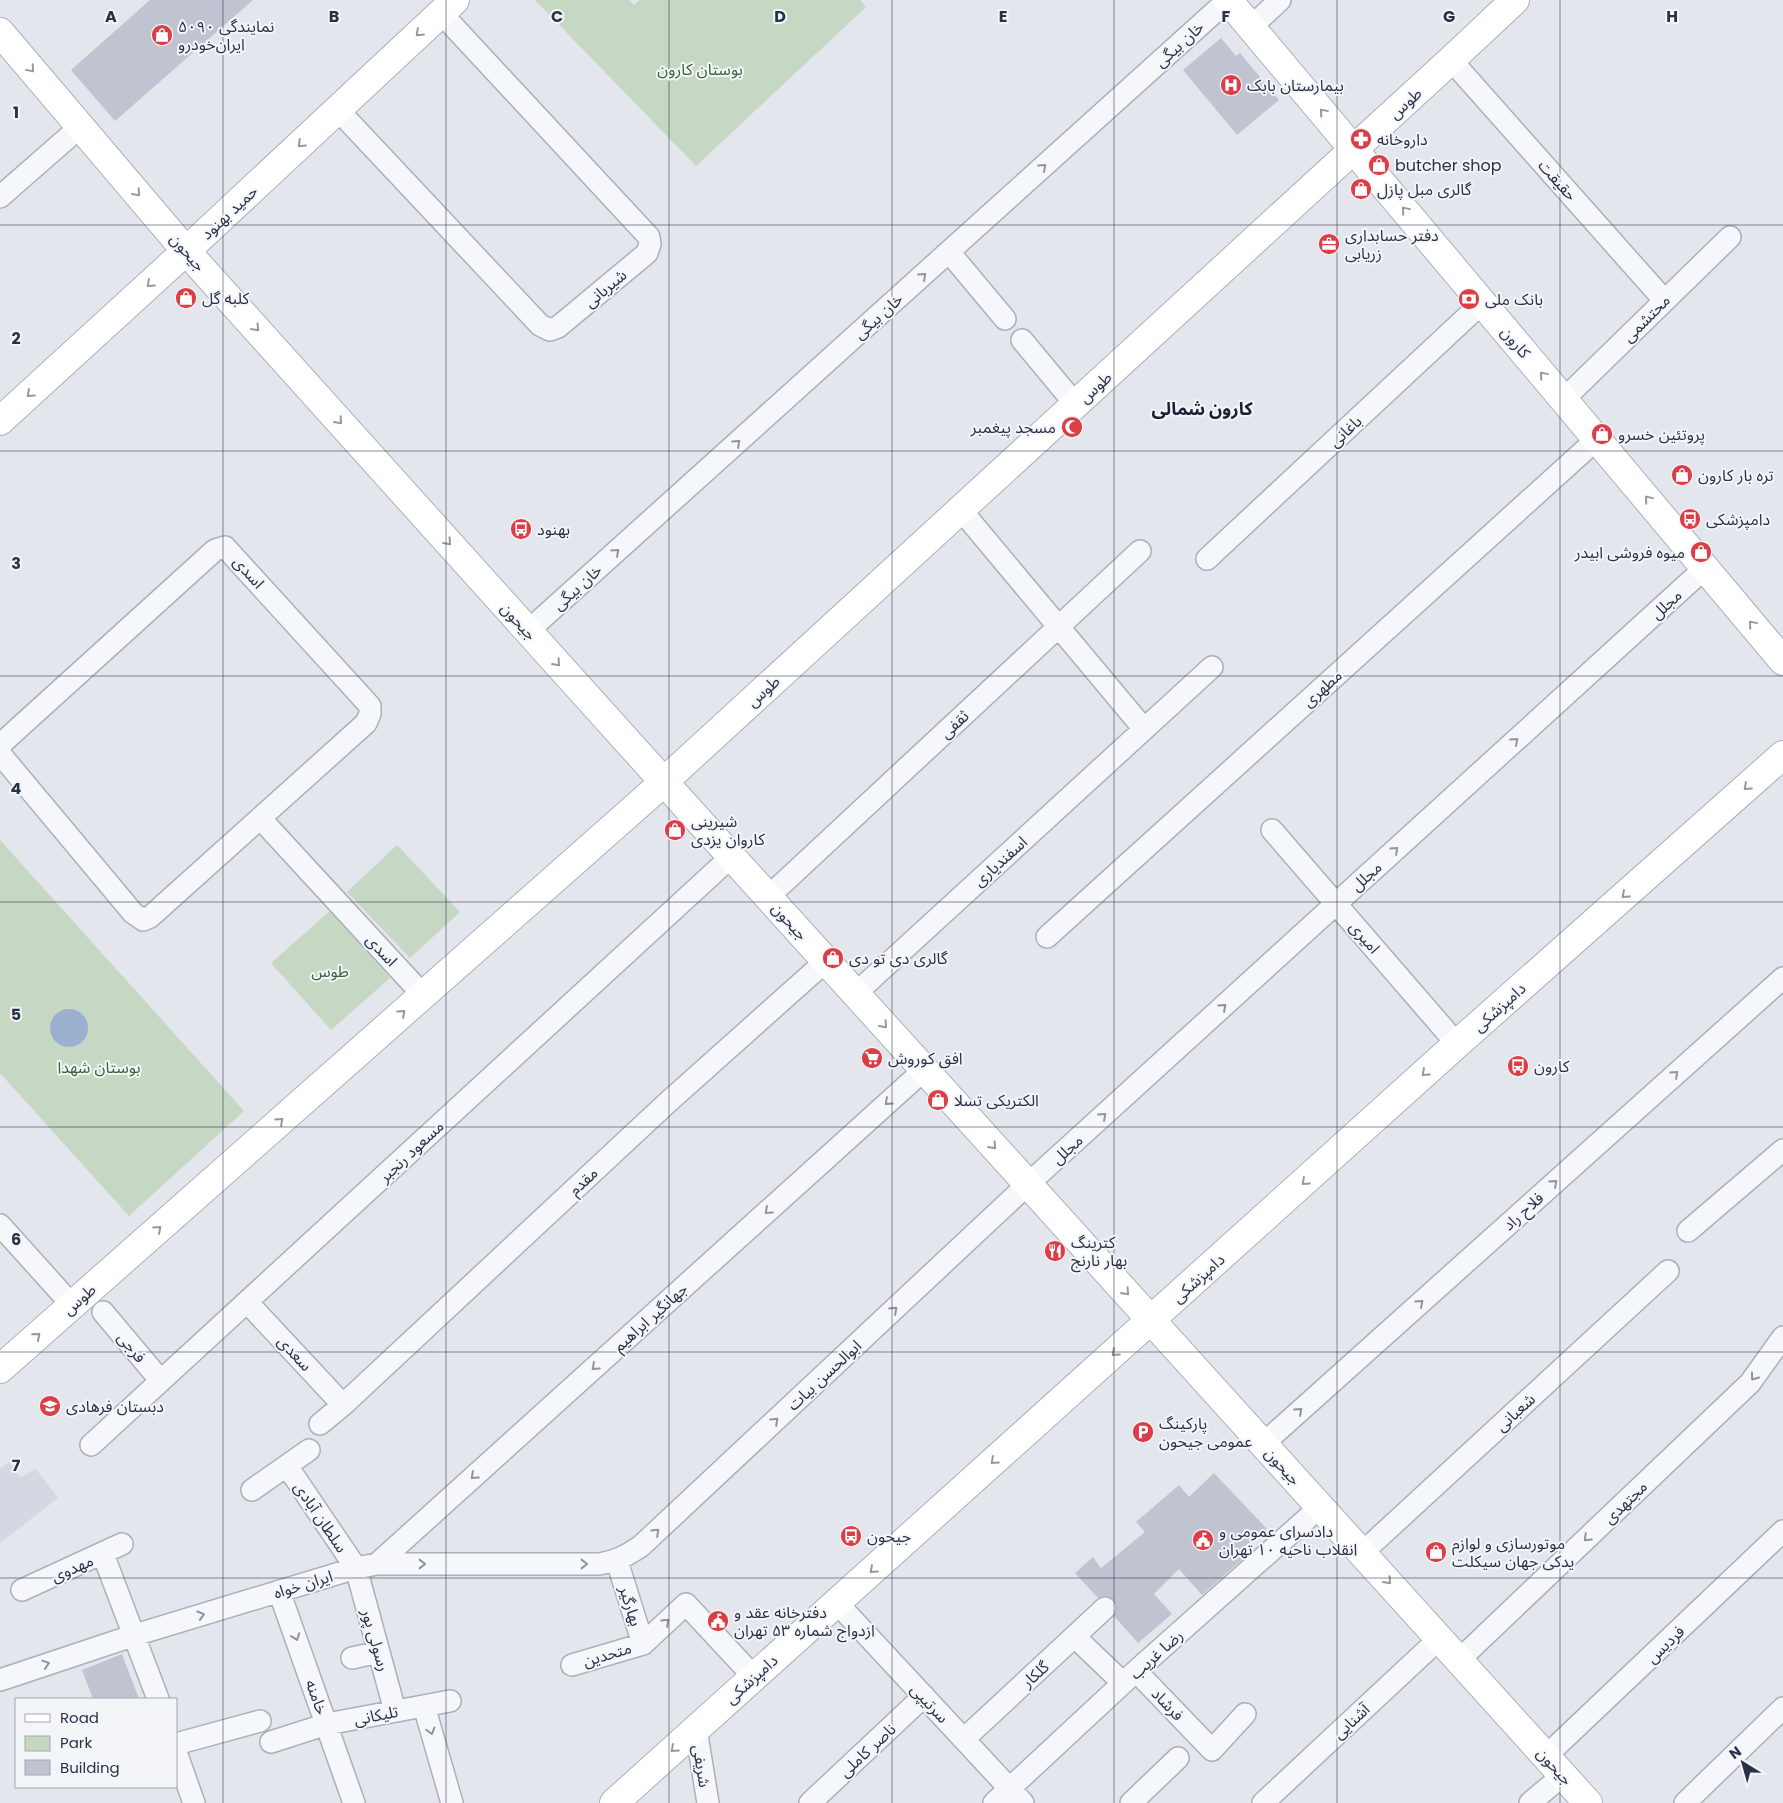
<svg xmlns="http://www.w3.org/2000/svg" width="1783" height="1803" font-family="Poppins,'Noto Sans Arabic',sans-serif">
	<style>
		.built { fill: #d4d8e2 }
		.green { fill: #c6d7c3 }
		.water { fill: #9bb0cf }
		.building { fill: #bfc4d0 }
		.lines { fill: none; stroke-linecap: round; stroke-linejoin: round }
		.street-casing { stroke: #abb0ba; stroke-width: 24 }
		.secondary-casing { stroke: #abb0ba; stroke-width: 30 }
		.street { stroke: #f6f7fa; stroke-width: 21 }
		.secondary { stroke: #fff; stroke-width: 28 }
		.oneway { stroke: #9498a3 }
		.oneway2 { stroke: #9094a0 }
		.grid { fill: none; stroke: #293147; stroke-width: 1; stroke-opacity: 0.55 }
		.labels { text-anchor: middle; stroke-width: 4; stroke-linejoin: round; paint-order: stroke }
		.poi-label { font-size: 16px; fill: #293147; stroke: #f3f5f9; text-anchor: start }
		.street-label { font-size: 16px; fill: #293147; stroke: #f3f5f9 }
		.park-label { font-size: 16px; fill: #396435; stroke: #f3f5f9 }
		.neighbourhood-label { font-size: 18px; font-weight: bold; fill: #1b2237; stroke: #f3f5f9 }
		.grid-label { font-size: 16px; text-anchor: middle; font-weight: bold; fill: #293147; stroke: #f3f5f9; stroke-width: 4; stroke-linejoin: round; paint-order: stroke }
	</style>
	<rect width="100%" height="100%" fill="#e3e6ec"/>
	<path class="built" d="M9 1462 21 1478 35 1468 58 1498 0 1543V1468Z"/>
	<path class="green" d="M535 0H629L634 5 639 0H860L866 7 696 166Z
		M0 840 244 1111 129 1216 0 1073Z
		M397 845 460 912 410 958 347 892Z
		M330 911 390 978 331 1030 271 963Z"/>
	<path class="water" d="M50 1028a19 19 0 1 1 38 0a19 19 0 1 1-38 0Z"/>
	<path class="building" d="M150 0H253L115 121 71 70Z
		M1221 38 1236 56 1240 53 1279 100 1237 135 1183 70Z
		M1214 1473 1267 1529 1240 1550 1246 1556 1202 1595 1179 1569 1154 1594 1172 1614 1138 1643 1114 1616 1117 1611V1606L1114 1600 1108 1596H1103L1098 1598 1075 1573 1093 1557 1101 1568 1145 1532 1136 1522 1179 1485 1189 1497Z
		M122 1654 139 1699H93L82 1670Z"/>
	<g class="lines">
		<g class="street-casing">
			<path id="street" d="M1251 27 1280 0
				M1451 60 1664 300
				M338 110 540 325 550 330 558 327 647 253 650 244 649 237 441 13
				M0 197 80 127
				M949 252 1005 319
				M1022 340 1076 405
				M1564 399 1730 237
				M961 510 1144 729
				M1207 559 1483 302
				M528 631 1228 0
				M0 750 2 743 215 550 225 547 370 706V714L366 723 150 917 143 920 133 913 1 755 0 751
				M260 818 423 995
				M1272 830 1457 1044
				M768 897 1140 551
				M1047 937 1597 439
				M855 994 1212 667
				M0 1225 72 1305
				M1688 1231 1783 1150
				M247 1302 343 1405
				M103 1312 161 1381
				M320 1424 343 1405 667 1103 826 961
				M1263 1444 1783 978
				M91 1445 731 857
				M287 1466 356 1568 395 1711
				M252 1490 309 1450
				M1362 1553 1668 1271
				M103 1554 158 1699
				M617 1561 643 1644 686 1604 754 1677
				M377 1564 924 1070
				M22 1590 122 1544
				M279 1591 354 1803
				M837 1603 1023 1803
				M1075 1637 1123 1683
				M352 1658 379 1652
				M1459 1660 1750 1383 1783 1337
				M572 1665 643 1644
				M1136 1671 1212 1750 1245 1714
				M0 1680 135 1635 356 1568 377 1564H599C617 1561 626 1556 641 1546L1028 1184 1705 568
				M424 1706 452 1803
				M696 1729 708 1803
				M964 1739 1105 1608
				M271 1742 327 1724 450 1701
				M176 1744 260 1721
				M176 1752 194 1803
				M1546 1756 1783 1531
				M810 1803 924 1696
				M994 1803 1136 1671 1320 1507
				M1131 1803 1178 1758
				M1263 1803 1440 1638
				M1530 1803 1563 1775
				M1685 1803 1783 1708"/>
		</g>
		<g class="secondary-casing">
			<path id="secondary" d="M1228 0 1783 661
				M0 32 186 251 664 782 1588 1803
				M0 421 186 251 455 0
				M0 1369 646 798 1451 60 1515 0
				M614 1803 1457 1044 1783 755"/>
		</g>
		<use href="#street" class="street"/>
		<use href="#secondary" class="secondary"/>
	</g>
	<defs><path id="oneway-chevron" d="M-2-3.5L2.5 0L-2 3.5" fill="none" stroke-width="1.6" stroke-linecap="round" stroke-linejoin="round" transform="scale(1.25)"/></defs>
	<g class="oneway">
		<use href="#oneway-chevron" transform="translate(419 33) rotate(137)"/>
		<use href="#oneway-chevron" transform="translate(31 69) rotate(50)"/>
		<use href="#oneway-chevron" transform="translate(1323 112) rotate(-130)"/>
		<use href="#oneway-chevron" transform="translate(301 144) rotate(137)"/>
		<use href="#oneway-chevron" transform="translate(137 193) rotate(49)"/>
		<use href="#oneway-chevron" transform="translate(1405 210) rotate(-130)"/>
		<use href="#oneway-chevron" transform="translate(150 284) rotate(138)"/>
		<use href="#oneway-chevron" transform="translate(256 328) rotate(48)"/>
		<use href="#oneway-chevron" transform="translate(1543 375) rotate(-130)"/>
		<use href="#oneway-chevron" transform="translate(30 394) rotate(138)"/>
		<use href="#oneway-chevron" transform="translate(339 421) rotate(48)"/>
		<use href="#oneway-chevron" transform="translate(1648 499) rotate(-130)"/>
		<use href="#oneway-chevron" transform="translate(448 542) rotate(48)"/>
		<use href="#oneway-chevron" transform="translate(1752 624) rotate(-130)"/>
		<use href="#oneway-chevron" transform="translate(557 663) rotate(48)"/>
		<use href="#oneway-chevron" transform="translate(1747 787) rotate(138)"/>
		<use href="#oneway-chevron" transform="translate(1625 895) rotate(138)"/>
		<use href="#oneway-chevron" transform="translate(402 1013) rotate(-42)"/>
		<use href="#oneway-chevron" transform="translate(884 1025) rotate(48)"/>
		<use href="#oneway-chevron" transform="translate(1425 1073) rotate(138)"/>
		<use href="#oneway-chevron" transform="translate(280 1121) rotate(-42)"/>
		<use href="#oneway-chevron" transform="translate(993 1146) rotate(48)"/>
		<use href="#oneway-chevron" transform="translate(1305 1182) rotate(138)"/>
		<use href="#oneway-chevron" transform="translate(158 1229) rotate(-42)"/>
		<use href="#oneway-chevron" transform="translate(1126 1292) rotate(48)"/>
		<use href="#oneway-chevron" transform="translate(37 1336) rotate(-41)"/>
		<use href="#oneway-chevron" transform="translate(1115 1353) rotate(138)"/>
		<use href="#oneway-chevron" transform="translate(994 1461) rotate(138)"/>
		<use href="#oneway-chevron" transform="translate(873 1570) rotate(138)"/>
		<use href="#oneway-chevron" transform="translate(1388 1581) rotate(48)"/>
		<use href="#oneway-chevron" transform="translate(674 1749) rotate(138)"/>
	</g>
	<g class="oneway2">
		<use href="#oneway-chevron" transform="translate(1043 167) rotate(-42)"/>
		<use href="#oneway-chevron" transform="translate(923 276) rotate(-42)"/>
		<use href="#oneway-chevron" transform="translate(737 443) rotate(-42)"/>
		<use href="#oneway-chevron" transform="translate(616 552) rotate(-42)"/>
		<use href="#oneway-chevron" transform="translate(1515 741) rotate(-42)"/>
		<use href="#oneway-chevron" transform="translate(1395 850) rotate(-42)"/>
		<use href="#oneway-chevron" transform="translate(1223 1007) rotate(-42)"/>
		<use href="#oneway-chevron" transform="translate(1675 1074) rotate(-42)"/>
		<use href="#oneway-chevron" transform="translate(888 1102) rotate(138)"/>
		<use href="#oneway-chevron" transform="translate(1103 1116) rotate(-42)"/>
		<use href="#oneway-chevron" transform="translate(1554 1183) rotate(-42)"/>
		<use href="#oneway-chevron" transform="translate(768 1211) rotate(138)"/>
		<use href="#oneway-chevron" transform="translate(1420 1303) rotate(-42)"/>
		<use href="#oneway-chevron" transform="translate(894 1310) rotate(-43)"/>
		<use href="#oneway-chevron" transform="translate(595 1367) rotate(138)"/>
		<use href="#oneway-chevron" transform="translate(1754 1377) rotate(126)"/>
		<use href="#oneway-chevron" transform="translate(1299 1411) rotate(-42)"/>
		<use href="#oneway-chevron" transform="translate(775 1421) rotate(-43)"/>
		<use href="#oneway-chevron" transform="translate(474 1476) rotate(138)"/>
		<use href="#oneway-chevron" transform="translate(656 1532) rotate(-43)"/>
		<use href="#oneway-chevron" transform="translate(1587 1538) rotate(136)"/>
		<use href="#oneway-chevron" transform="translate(422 1564)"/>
		<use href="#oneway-chevron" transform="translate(584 1564)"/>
		<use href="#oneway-chevron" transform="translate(201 1615) rotate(-17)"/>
		<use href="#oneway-chevron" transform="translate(666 1622) rotate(-43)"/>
		<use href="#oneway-chevron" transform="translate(296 1637) rotate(70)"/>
		<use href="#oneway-chevron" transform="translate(46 1664) rotate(-18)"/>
		<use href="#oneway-chevron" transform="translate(431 1731) rotate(74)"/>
	</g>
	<path class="grid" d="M223 0V1803M446 0V1803M669 0V1803M892 0V1803M1114 0V1803M1337 0V1803M1560 0V1803M0 225H1783M0 451H1783M0 676H1783M0 902H1783M0 1127H1783M0 1352H1783M0 1578H1783"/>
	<defs>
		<g id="shop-disc" transform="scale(1.125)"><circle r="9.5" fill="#db3e47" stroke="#f3f5f9"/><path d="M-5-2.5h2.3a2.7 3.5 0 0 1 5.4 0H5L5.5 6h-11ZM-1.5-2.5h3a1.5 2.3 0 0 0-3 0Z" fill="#fff"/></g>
		<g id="hospital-disc" transform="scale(1.125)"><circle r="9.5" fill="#db3e47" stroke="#f3f5f9"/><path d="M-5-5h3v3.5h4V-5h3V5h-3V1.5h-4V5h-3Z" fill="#fff"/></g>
		<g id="pharmacy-disc" transform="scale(1.125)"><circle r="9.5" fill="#db3e47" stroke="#f3f5f9"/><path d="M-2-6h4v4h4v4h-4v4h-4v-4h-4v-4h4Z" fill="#fff"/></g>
		<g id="office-disc" transform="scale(1.125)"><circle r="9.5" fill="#db3e47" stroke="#f3f5f9"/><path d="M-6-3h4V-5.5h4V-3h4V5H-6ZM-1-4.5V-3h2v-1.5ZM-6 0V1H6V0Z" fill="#fff"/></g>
		<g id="bank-disc" transform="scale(1.125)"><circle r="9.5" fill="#db3e47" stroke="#f3f5f9"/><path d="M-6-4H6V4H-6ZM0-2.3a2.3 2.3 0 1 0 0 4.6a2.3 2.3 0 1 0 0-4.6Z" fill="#fff"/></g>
		<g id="mosque-disc" transform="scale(1.125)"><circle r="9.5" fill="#db3e47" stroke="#f3f5f9"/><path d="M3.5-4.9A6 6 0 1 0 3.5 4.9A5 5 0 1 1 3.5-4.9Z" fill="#fff"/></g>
		<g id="bus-disc" transform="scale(1.125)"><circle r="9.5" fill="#db3e47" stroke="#f3f5f9"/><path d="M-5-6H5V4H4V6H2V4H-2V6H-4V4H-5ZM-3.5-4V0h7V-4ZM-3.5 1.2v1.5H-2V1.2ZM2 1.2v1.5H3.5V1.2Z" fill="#fff"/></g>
		<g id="supermarket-disc" transform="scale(1.125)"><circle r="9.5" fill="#db3e47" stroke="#f3f5f9"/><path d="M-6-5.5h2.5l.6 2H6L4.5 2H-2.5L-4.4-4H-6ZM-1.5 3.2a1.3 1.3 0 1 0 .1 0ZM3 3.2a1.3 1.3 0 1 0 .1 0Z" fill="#fff"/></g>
		<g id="restaurant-disc" transform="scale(1.125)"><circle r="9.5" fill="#db3e47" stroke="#f3f5f9"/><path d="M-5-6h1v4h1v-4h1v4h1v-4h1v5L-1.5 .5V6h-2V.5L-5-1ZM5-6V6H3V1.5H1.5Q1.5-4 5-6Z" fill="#fff"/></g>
		<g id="school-disc" transform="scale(1.125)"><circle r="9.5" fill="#db3e47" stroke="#f3f5f9"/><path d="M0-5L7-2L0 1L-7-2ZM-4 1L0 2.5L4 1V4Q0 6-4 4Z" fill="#fff"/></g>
		<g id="parking-disc" transform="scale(1.125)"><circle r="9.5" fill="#db3e47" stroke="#f3f5f9"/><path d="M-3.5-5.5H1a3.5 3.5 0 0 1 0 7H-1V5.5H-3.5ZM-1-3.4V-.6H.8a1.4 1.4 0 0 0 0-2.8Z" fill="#fff"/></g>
		<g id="civic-disc" transform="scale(1.125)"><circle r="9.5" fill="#db3e47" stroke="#f3f5f9"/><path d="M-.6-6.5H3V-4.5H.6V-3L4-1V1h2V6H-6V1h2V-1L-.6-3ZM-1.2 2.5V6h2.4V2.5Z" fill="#fff"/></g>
	</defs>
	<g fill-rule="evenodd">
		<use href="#shop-disc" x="162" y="35"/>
		<use href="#hospital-disc" x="1231" y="85"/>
		<use href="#pharmacy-disc" x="1361" y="139"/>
		<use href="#shop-disc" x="1379" y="165"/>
		<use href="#shop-disc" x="1361" y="189"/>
		<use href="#office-disc" x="1329" y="244"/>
		<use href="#shop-disc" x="186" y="298"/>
		<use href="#bank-disc" x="1469" y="299"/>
		<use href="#mosque-disc" x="1072" y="427"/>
		<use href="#shop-disc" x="1602" y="434"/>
		<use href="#shop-disc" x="1682" y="475"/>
		<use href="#bus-disc" x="1690" y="519"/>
		<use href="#bus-disc" x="521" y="529"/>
		<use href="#shop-disc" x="1701" y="552"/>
		<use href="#shop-disc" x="675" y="830"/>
		<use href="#shop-disc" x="833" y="958"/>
		<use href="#supermarket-disc" x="872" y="1058"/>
		<use href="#bus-disc" x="1518" y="1066"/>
		<use href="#shop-disc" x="938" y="1100"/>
		<use href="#restaurant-disc" x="1055" y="1251"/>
		<use href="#school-disc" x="50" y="1406"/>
		<use href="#parking-disc" x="1143" y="1432"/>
		<use href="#bus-disc" x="851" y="1536"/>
		<use href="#civic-disc" x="1203" y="1540"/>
		<use href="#shop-disc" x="1436" y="1552"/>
		<use href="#civic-disc" x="718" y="1621"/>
	</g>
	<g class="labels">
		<g class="poi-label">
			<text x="178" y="32">نمایندگی ۵۰۹۰<tspan x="178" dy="18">ایران‌خودرو</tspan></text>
			<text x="1247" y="91">بیمارستان بابک</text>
			<text x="1377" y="145">داروخانه</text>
			<text x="1395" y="171">butcher shop</text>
			<text x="1377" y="195">گالری مبل پازل</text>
			<text x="1345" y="241">دفتر حسابداری<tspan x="1345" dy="18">زریابی</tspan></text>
			<text x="202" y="304">کلبه گل</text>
			<text x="1485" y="305">بانک ملی</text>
			<text x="1056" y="433" text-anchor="end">مسجد پیغمبر</text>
			<text x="1618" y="440">پروتئین خسرو</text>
			<text x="1698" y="481">تره بار کارون</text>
			<text x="1706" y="525">دامپزشکی</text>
			<text x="537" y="535">بهنود</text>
			<text x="1685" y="558" text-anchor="end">میوه فروشی ابیدر</text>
			<text x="691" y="827">شیرینی<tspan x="691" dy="18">کاروان یزدی</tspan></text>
			<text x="849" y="964">گالری دی تو دی</text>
			<text x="888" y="1064">افق کوروش</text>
			<text x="1534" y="1072">کارون</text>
			<text x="954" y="1106">الکتریکی تسلا</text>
			<text x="1071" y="1248">کترینگ<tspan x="1071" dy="18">بهار نارنج</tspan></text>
			<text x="66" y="1412">دبستان فرهادی</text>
			<text x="1159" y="1429">پارکینگ<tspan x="1159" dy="18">عمومی جیحون</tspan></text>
			<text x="1219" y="1537">دادسرای عمومی و<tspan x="1219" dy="18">انقلاب ناحیه ۱۰ تهران</tspan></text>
			<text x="867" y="1542">جیحون</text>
			<text x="1452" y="1549">موتورسازی و لوازم<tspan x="1452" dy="18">یدکی جهان سیکلت</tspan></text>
			<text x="734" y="1618">دفترخانه عقد و<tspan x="734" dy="18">ازدواج شماره ۵۳ تهران</tspan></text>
		</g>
		<g class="street-label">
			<text transform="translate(1179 44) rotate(-42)" y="6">خان بیگی</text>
			<text transform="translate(1405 103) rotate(-43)" y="6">طوس</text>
			<text transform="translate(1558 180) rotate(48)" y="6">حقیقت</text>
			<text transform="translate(229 212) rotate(-43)" y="6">حمید بهنود</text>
			<text transform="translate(188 252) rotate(49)" y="6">جیحون</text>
			<text transform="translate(605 288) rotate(-40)" y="6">شیربانی</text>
			<text transform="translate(878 316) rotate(-42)" y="6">خان بیگی</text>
			<text transform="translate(1646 318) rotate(-45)" y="6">محتشمی</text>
			<text transform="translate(1516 342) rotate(50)" y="6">کارون</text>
			<text transform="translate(1095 387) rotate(-43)" y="6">طوس</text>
			<text transform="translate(1345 431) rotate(-43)" y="6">باغانی</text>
			<text transform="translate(249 572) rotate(48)" y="6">اسدی</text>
			<text transform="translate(577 587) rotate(-42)" y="6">خان بیگی</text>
			<text transform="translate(1666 604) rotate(-42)" y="6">مجلل</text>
			<text transform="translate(519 621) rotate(48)" y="6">جیحون</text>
			<text transform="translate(1322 688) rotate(-42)" y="6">مطهری</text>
			<text transform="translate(763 691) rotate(-42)" y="6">طوس</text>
			<text transform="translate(954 724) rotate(-43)" y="6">ثقفی</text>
			<text transform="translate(1000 861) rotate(-42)" y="6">اسفندیاری</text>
			<text transform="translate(1366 876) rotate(-42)" y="6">مجلل</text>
			<text transform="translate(790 921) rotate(48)" y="6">جیحون</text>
			<text transform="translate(1365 937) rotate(49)" y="6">امیری</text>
			<text transform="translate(382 950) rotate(47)" y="6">اسدی</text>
			<text transform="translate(1499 1007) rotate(-42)" y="6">دامپزشکی</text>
			<text transform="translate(1067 1149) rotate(-42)" y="6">مجلل</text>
			<text transform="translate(411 1151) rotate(-43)" y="6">مسعود رنجبر</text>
			<text transform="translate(583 1181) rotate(-43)" y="6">مقدم</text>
			<text transform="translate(1523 1211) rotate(-42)" y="6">فلاح راد</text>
			<text transform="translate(1198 1278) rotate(-42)" y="6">دامپزشکی</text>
			<text transform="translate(79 1299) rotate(-41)" y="6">طوس</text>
			<text transform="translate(650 1317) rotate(-42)" y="6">جهانگیر ابراهیم</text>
			<text transform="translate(132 1347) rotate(50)" y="6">فرجی</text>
			<text transform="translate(295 1353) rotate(47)" y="6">سعدی</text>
			<text transform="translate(824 1375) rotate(-43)" y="6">ابوالحسن بیات</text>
			<text transform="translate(1515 1412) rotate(-43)" y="6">شعبانی</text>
			<text transform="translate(1283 1466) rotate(48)" y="6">جیحون</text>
			<text transform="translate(1625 1502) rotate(-44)" y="6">مجتهدی</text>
			<text transform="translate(321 1517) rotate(56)" y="6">سلطان آبادی</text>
			<text transform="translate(72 1568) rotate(-24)" y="6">مهدوی</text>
			<text transform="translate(303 1584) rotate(-17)" y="6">ایران خواه</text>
			<text transform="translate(631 1606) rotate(73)" y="6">بهارگیر</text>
			<text transform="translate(376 1640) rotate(74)" y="6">رسولی پور</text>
			<text transform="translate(1665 1644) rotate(-44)" y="6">فردیس</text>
			<text transform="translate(607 1654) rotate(-17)" y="6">متحدین</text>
			<text transform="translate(1156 1654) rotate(-42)" y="6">رضا غریب</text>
			<text transform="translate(1035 1674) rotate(-42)" y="6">گلکار</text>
			<text transform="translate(751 1679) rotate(-42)" y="6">دامپزشکی</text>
			<text transform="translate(317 1697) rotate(70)" y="6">خامنه</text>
			<text transform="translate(930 1703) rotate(47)" y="6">سرتیپی</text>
			<text transform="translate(1168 1704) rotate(46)" y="6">فرشاد</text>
			<text transform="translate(376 1715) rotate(-11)" y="6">تلیکانی</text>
			<text transform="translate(1351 1721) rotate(-43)" y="6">آشنایی</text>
			<text transform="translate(867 1750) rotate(-43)" y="6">ناصر کاملی</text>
			<text transform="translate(702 1766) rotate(81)" y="6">شریفی</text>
			<text transform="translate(1555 1766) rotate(48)" y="6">جیحون</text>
		</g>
		<g class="park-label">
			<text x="700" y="75">بوستان کارون</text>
			<text x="330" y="977">طوس</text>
			<text x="99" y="1073">بوستان شهدا</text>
		</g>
		<g class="neighbourhood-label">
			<text x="1202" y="415">کارون شمالی</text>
		</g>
	</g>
	<g class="grid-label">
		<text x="111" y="22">A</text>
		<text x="334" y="22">B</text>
		<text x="557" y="22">C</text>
		<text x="780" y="22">D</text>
		<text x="1003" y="22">E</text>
		<text x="1226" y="22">F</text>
		<text x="1449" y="22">G</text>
		<text x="1672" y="22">H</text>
		<text x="16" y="118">1</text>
		<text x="16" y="344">2</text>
		<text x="16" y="569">3</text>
		<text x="16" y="794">4</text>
		<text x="16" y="1020">5</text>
		<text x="16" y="1245">6</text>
		<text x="16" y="1471">7</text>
	</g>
	<rect x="15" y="1698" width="162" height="90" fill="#f3f5f9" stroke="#a2a7b2"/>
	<rect x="25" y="1714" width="25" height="8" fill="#ffffff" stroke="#a2a7b2"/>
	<text x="60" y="1723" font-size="15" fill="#293147">Road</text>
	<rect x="25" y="1736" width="25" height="15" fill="#c6d7c3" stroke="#a2a7b2"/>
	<text x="60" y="1748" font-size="15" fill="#293147">Park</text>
	<rect x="25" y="1760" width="25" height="15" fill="#bfc4d0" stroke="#a2a7b2"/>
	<text x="60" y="1773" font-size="15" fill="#293147">Building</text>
	<g transform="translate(1743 1763) rotate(323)" stroke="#f3f5f9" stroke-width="4" paint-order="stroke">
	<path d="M0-4L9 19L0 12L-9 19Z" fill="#293147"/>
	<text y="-8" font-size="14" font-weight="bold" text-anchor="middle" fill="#293147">N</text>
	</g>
</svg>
